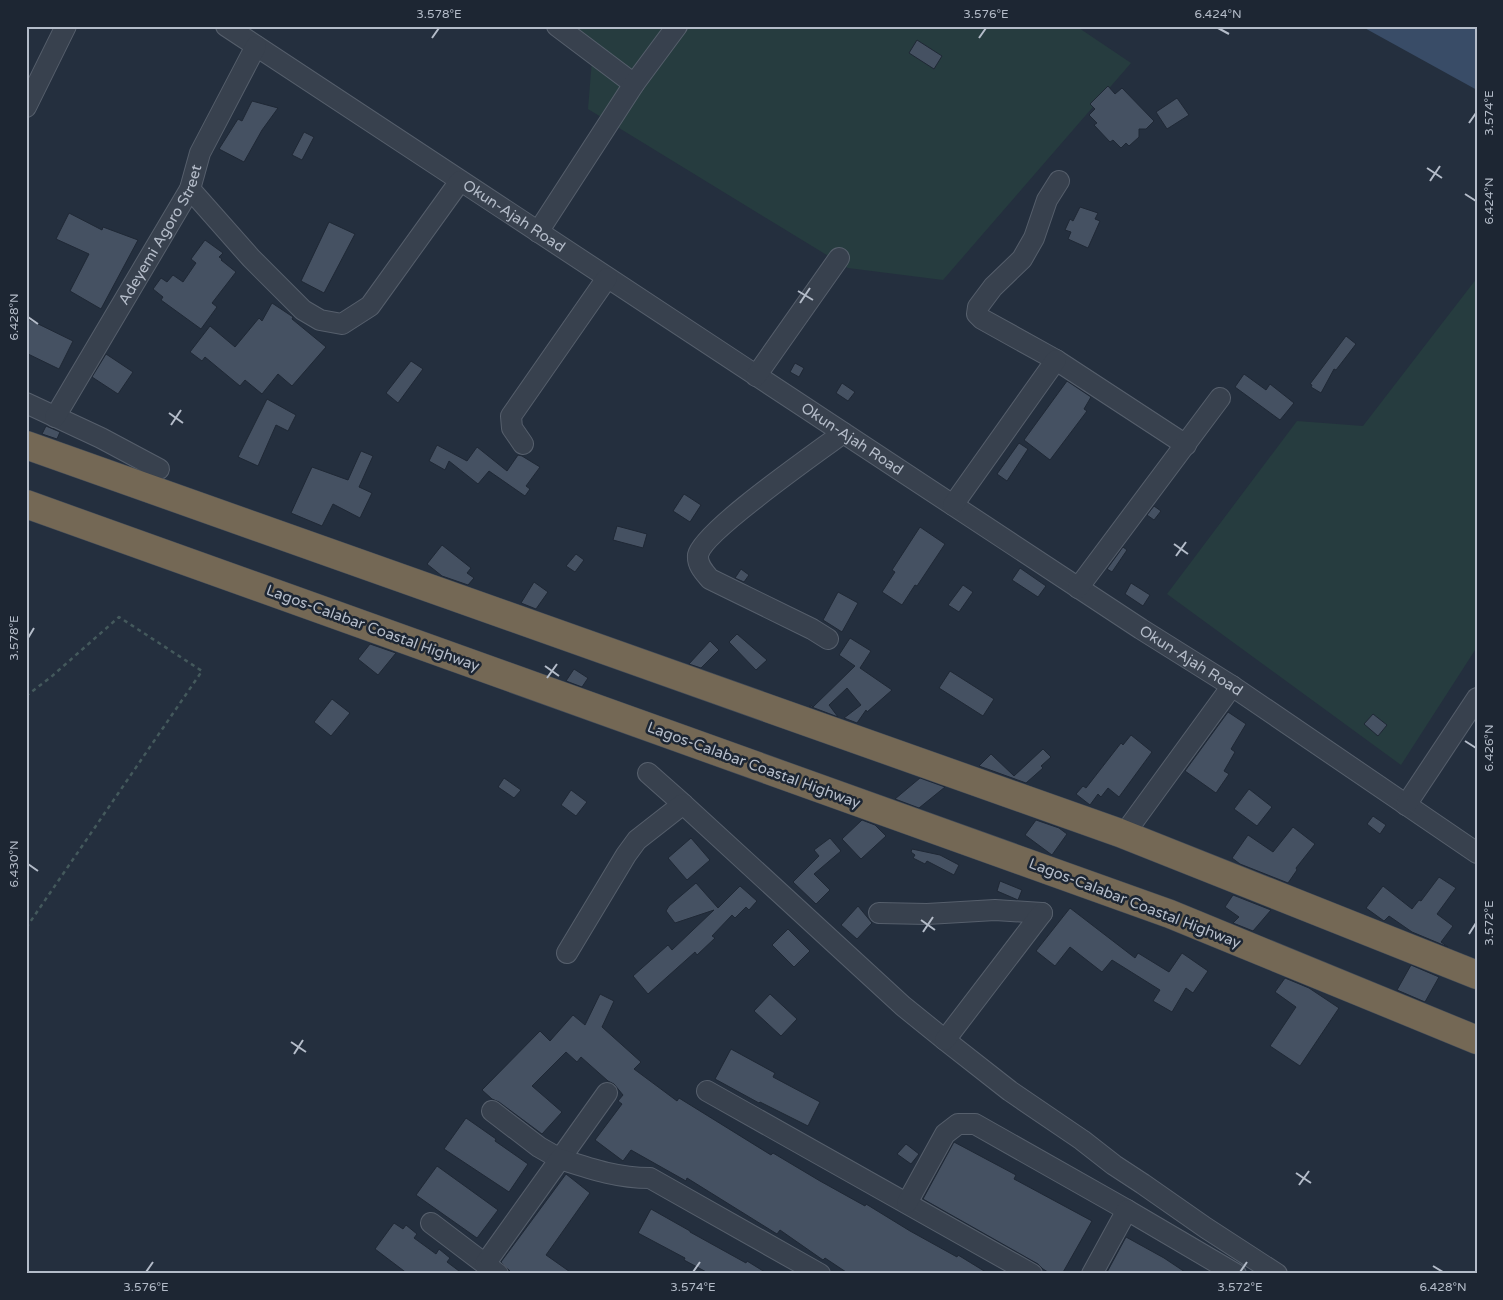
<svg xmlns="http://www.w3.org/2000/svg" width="1503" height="1300" font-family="'Varela Round',sans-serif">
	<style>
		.green { fill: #263c3f }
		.water { fill: #394c67 }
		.building { fill: #455162; stroke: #1f2835 }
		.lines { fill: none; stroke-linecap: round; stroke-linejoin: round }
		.minor-casing { stroke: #565f6c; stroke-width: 22 }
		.highway-casing { stroke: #434c59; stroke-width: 29 }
		.path { stroke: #44595c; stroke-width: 2.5; stroke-dasharray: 4 4; stroke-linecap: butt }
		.minor { stroke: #38414e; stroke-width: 20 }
		.highway { stroke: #746855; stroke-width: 28 }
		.ticks { fill: none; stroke: #b4bcc9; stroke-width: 2 }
		.labels { text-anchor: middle; stroke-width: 5; stroke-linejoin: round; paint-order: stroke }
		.street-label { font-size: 15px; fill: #b4bcc9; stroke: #1d2633 }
		.neatline { fill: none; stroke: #b4bcc9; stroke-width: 2 }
		.ticks-label { font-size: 12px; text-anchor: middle; fill: #b4bcc9 }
	</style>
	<rect width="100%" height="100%" fill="#242f3e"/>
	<path class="green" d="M567 26H1076L1131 63 943 280 848 268 588 109 593 47Z
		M1477 278V647L1401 765 1167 594 1297 421 1363 426Z"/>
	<path class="water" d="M1361 26H1477V90Z"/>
	<path class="building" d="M917 40 942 56 934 69 909 53Z
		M1108 86 1115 94 1122 88 1154 121 1146 129H1139V137L1129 146 1126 143 1121 148 1113 140 1110 142 1094 125 1097 123 1089 115 1095 109 1090 104Z
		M1177 98 1189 115 1167 129 1156 112Z
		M252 101 278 108 262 130 244 162 219 149 238 119 242 121Z
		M304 132 314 137 302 160 292 155Z
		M1080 207 1098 213 1095 219 1100 221 1088 248 1068 239 1071 232 1065 230 1070 219 1073 221Z
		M69 213 102 230 103 227 138 240 101 309 70 291 89 254 56 239Z
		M329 222 355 234 324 293 301 281Z
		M205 240 223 253 219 257 222 259 221 260 236 272 212 303 217 307 201 329 161 300 163 297 153 289 161 278 167 282 173 275 183 282 196 263 191 259Z
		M272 303 293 317 292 319 326 347 292 386 278 374 262 394 245 380 240 386 205 357 202 361 190 352 210 326 235 347 259 318 262 321Z
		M26 318 73 341 59 369 26 353Z
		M1346 336 1356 344 1336 370 1334 369 1321 393 1311 387 1312 385 1310 384Z
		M106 354 133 372 118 394 92 377Z
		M411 361 423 369 398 403 386 393Z
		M795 363 804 368 799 377 790 372Z
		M1244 374 1266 390 1270 384 1294 403 1280 420 1235 387Z
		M1067 381 1091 397 1084 409 1087 411 1050 460 1024 440Z
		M842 383 855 392 848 401 836 393Z
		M267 399 296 415 288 431 276 425 258 466 238 457Z
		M46 426 60 432 57 439 42 434Z
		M1019 443 1028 449 1007 481 997 474Z
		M437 445 467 461 477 447 507 471 518 455 522 456 540 467 526 486 530 489 525 496 489 471 478 484 449 461 445 470 429 461Z
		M361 451 373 456 359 487 372 493 360 518 333 504 322 526 291 513 312 467 348 480Z
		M684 494 701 505 690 522 673 511Z
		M1154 506 1161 511 1154 520 1147 515Z
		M617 526 647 534 643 548 613 540Z
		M920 527 945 544 917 586 915 585 902 605 882 592 895 572 892 570Z
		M442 545 471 568 467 573 474 578 468 585 442 576 427 564Z
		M1123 547 1127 550 1112 572 1107 569Z
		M576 554 584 560 575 572 566 566Z
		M1020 568 1046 586 1038 597 1012 580Z
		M741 569 749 575 744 582 735 578Z
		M534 582 548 592 536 609 521 603Z
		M1131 583 1150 595 1143 606 1125 594Z
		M963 585 973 592 959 612 948 605Z
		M838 592 858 603 842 632 823 620Z
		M737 634 767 660 756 670 729 642Z
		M850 638 871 651 860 668 892 690 867 712 866 710 857 723 844 718 861 705 847 688 829 705 838 717 809 706 811 705 813 707 855 666 839 655Z
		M710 641 719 650 701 668 689 664Z
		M370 644 396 653 378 675 358 659Z
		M574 669 588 678 582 687 566 681Z
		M950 671 994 699 983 716 939 688Z
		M332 699 350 713 331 736 314 722Z
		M1228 712 1246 724 1231 749 1235 752 1224 771 1229 774 1216 793 1185 771Z
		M1373 714 1387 725 1378 736 1364 724Z
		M1131 735 1152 752 1119 797 1108 788 1101 797 1098 794 1090 805 1076 794 1083 786 1086 788 1121 743 1123 745Z
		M1043 749 1051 757 1041 766 1043 768 1026 783 979 766 991 754 1014 776Z
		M504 778 521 790 514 798 498 787Z
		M920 778 945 787 919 808 895 799Z
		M1249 789 1272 807 1257 826 1234 809Z
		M571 790 587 802 576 816 561 805Z
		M1373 816 1386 825 1380 834 1367 824Z
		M862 820 875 825 886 836 861 859 842 839Z
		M1036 820 1059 828 1067 834 1052 855 1025 835Z
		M1293 827 1315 844 1296 868 1297 870 1288 883 1240 864 1232 858 1248 835 1273 852Z
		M691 838 710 860 687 880 668 858Z
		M830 838 841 851 814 874 830 890 816 904 793 882 819 856 814 850Z
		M912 849 940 855 959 865 954 875 927 861 925 864 913 858 915 855 911 852Z
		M1439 877 1456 888 1437 914 1453 926 1441 942 1448 947 1412 932 1389 916 1384 921 1366 908 1383 886 1412 909 1419 900 1421 901Z
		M1000 881 1022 890 1018 900 997 891Z
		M696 883 718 908 740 886 757 901 749 910 746 907 735 918 732 915 712 936 715 938 697 955 695 952 648 994 633 976 668 945 672 950 714 910 675 923 666 911 669 906Z
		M1233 895 1271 910 1253 931 1233 923 1239 917 1225 907Z
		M858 906 872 923 857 939 841 925Z
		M1070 908 1135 958 1138 953 1169 972 1182 953 1208 971 1193 993 1186 988 1172 1012 1153 1001 1160 990 1112 960 1102 972 1070 947 1055 966 1036 951Z
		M788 929 810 951 794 967 772 945Z
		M1411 965 1439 977 1425 1002 1397 990Z
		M1285 978 1309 988 1339 1008 1300 1066 1270 1046 1296 1007 1275 992Z
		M600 994 614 1001 602 1027 641 1062 634 1069 677 1101 679 1098 771 1155 773 1153 820 1181 865 1206 866 1204 910 1231 957 1257 958 1255 989 1274H849L825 1258 823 1260 780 1230 777 1234 687 1178 686 1181 631 1150 623 1161 595 1140 622 1104 618 1101 623 1095 614 1084 608 1081 581 1057 577 1062 566 1052 532 1086 562 1112 542 1134 499 1102 492 1099 482 1090 540 1031 550 1041 573 1015 585 1025Z
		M770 994 797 1019 781 1036 754 1011Z
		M731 1049 775 1073 773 1077 820 1102 808 1126 760 1102 759 1103 715 1079Z
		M466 1118 496 1139 495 1141 528 1164 509 1192 444 1149Z
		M954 1142 1016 1175 1014 1179 1092 1221 1062 1274H1051L1043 1269 1038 1264 923 1199Z
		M906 1144 919 1154 911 1164 897 1154Z
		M437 1166 498 1210 477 1238 416 1195Z
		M566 1174 590 1193 546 1255 573 1274H513L501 1262Z
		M651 1209 690 1231V1232L746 1263 747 1261 768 1274H710L684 1260 685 1258 638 1233Z
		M394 1223 403 1229 406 1225 417 1234 414 1238 436 1254 439 1249 450 1258 447 1262 463 1274H408L375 1249Z
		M1126 1237 1164 1258 1188 1274H1106Z"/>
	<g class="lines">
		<g class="minor-casing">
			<g id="minor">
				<path id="s1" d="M226 26 1141 629 1232 686 1477 853"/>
				<path d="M557 26 634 84"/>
				<path d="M26 107 66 26"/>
				<path d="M1059 181 1047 200 1034 238 1022 259 993 287 978 307 977 314 982 319 1056 360 1186 445"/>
				<path d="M190 189 251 258 303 310 320 320 342 324 370 306 460 181"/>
				<path d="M538 232 634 84 677 26"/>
				<path d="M756 376 839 258"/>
				<path d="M26 403 101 438 159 469"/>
				<path id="s2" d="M55 417 190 189 200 153 256 46"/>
				<path d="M523 444 512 428 511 416 607 278"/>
				<path d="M953 505 1056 360"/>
				<path d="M1078 588 1220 398"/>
				<path d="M828 639 812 629 710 579C704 572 697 565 698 555 703 531 818 452 843 433"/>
				<path d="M648 773 683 804"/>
				<path d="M1406 805 1477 698"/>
				<path d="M1130 826 1232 686"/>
				<path d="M879 913 927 914 995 910 1042 913"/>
				<path d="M567 953 626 855 637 840 683 804 903 1006 945 1040 1010 1091 1082 1140 1114 1165 1143 1184 1206 1228 1277 1274"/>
				<path d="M945 1040 1042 913"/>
				<path d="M707 1091 1032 1274"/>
				<path d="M492 1111 539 1147 560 1159 607 1093"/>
				<path d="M907 1203 945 1134 958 1124H975L1127 1210"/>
				<path d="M431 1223 485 1264"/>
				<path d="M498 1274 485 1264 560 1159C591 1169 617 1178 650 1178L820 1274"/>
				<path d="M1092 1274 1127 1210 1236 1274"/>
			</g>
		</g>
		<g class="highway-casing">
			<path id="highway" d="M26 445 1120 833 1477 975
				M26 504 1170 914 1477 1040"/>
		</g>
		<path class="path" d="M26 696 51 677 119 617 202 671 26 928"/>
		<use href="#minor" class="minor"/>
		<use href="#highway" class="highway"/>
	</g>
	<path class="ticks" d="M1218 28 1229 34M432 38 439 28M979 38 986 28M1469 123 1476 113M1427 168 1442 178M1430 181 1440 166M1465 194 1476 201M798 291 813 300M800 303 810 288M28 317 38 324M169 413 183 423M171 425 181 410M1174 544 1188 554M1176 556 1186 542M28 638 34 628M545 666 559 676M547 678 557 664M1465 741 1476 748M28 864 38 871M921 920 935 930M923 932 933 917M1469 934 1476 923M291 1042 306 1052M294 1054 303 1040M1296 1173 1311 1183M1299 1185 1309 1171M1433 1266 1443 1272M146 1272 153 1262M693 1272 700 1262M1240 1272 1247 1262"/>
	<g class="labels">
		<g class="street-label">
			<text dy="5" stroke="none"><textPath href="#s1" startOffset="345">Okun-Ajah Road</textPath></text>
			<text dy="5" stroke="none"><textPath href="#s2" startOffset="211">Adeyemi Agoro Street</textPath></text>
			<text dy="5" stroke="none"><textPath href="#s1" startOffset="750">Okun-Ajah Road</textPath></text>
			<text transform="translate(373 628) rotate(20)" y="5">Lagos-Calabar Coastal Highway</text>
			<text dy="5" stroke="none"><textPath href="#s1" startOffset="1155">Okun-Ajah Road</textPath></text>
			<text transform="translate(754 765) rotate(20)" y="5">Lagos-Calabar Coastal Highway</text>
			<text transform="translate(1135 903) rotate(21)" y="5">Lagos-Calabar Coastal Highway</text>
		</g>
	</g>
	<rect width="1503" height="1300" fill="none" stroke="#1d2633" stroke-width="55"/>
	<rect x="28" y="28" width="1448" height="1244" class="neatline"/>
	<g class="ticks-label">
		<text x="439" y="18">3.578°E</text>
		<text x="986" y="18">3.576°E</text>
		<text x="1218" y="18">6.424°N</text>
		<text transform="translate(1489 113) rotate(-90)" y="4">3.574°E</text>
		<text transform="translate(1489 201) rotate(-90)" y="4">6.424°N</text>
		<text transform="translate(14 317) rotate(-90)" y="4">6.428°N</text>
		<text transform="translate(14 638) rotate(-90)" y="4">3.578°E</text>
		<text transform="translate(1489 748) rotate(-90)" y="4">6.426°N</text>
		<text transform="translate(14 864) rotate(-90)" y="4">6.430°N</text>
		<text transform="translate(1489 923) rotate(-90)" y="4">3.572°E</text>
		<text x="146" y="1291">3.576°E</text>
		<text x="693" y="1291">3.574°E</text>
		<text x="1240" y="1291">3.572°E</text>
		<text x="1443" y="1291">6.428°N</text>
	</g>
</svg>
